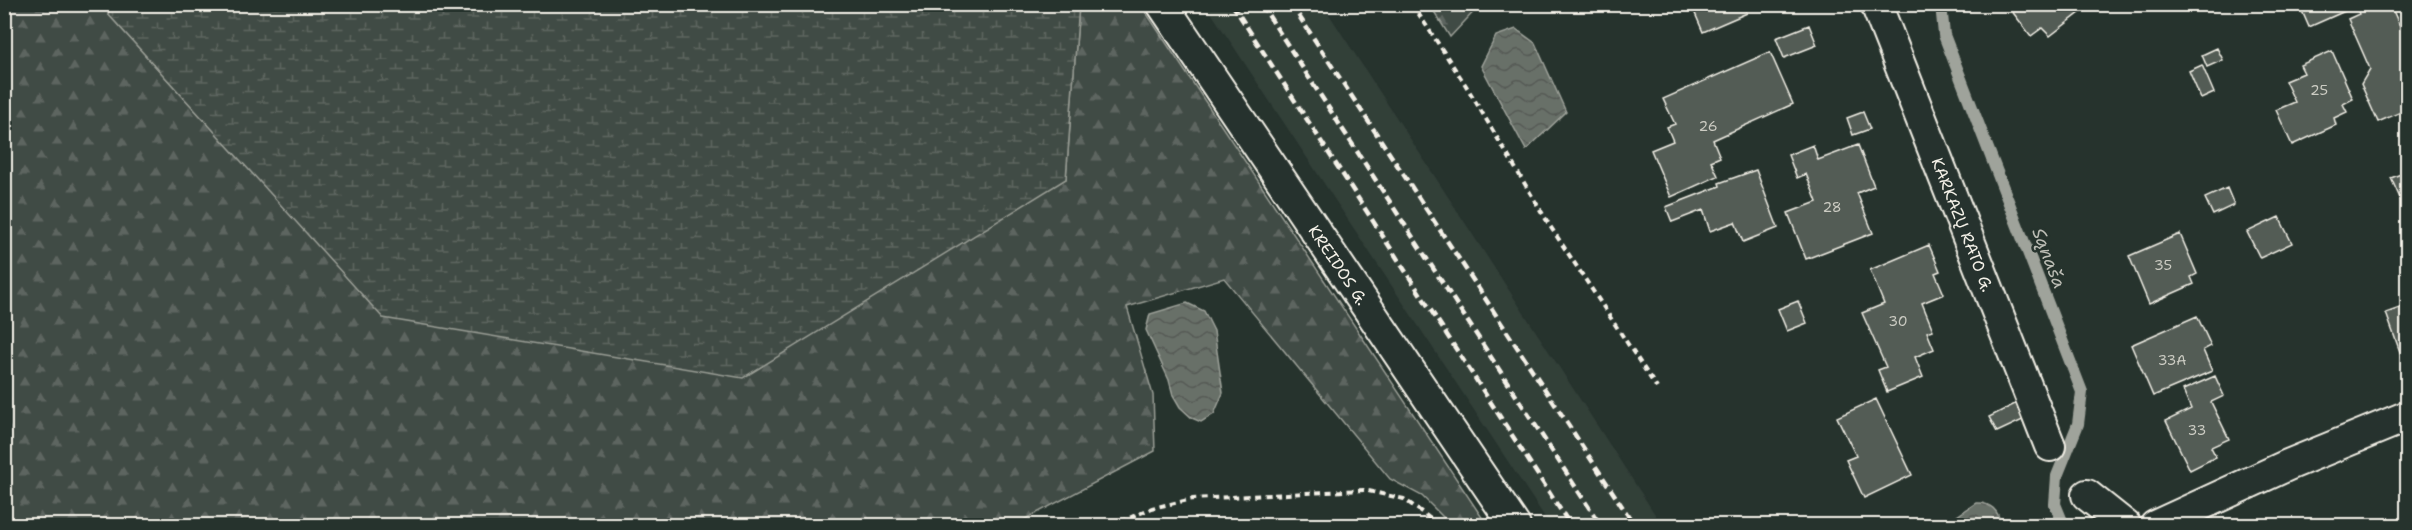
<svg xmlns="http://www.w3.org/2000/svg" width="2412" height="530" font-family="'Shantell Sans',sans-serif">
	<style>
		.built { fill: #333f39 }
		.forest { fill: url(#forest-firs); stroke: #9a9e96; stroke-width: 1.5 }
		.wetland { fill: url(#wetland-marsh); stroke: #9a9e96; stroke-width: 1.5 }
		.water { fill: url(#water-waves); stroke: #9fa39b; stroke-width: 1.5 }
		.lines { fill: none; stroke-linecap: round; stroke-linejoin: round }
		.stream { stroke: #9fa39b; stroke-width: 12 }
		.building { fill: #525c55; stroke: #f4f1e8; stroke-width: 1.5 }
		.minor-casing { stroke: #f4f1e8; stroke-width: 34 }
		.path { stroke: #f4f1e8; stroke-width: 4; stroke-dasharray: 6 4.5; stroke-linecap: butt }
		.minor { stroke: #26332d; stroke-width: 30 }
		.rail { stroke: #f4f1e8; stroke-width: 4.5; stroke-dasharray: 9 4.5; stroke-linecap: butt }
		.labels { text-anchor: middle; stroke-width: 5; stroke-linejoin: round; paint-order: stroke }
		.number-label { font-size: 14px; fill: #ccccc3 }
		.street-label { font-size: 16px; fill: #f4f1e8; stroke: #26332d }
		.water-label { font-size: 18px; font-style: italic; fill: #bcbdb5; stroke: #26332d }
	</style>
	<defs>
		<pattern id="forest-firs" width="22" height="20" patternUnits="userSpaceOnUse" patternTransform="scale(1.5)"><rect width="22" height="20" fill="#414b45"/><path d="M5 1l3.5 6h-7zM16 11l3.5 6h-7z" fill="#5d6560"/></pattern>
		<pattern id="wetland-marsh" width="20" height="14" patternUnits="userSpaceOnUse" patternTransform="scale(1.5)"><rect width="20" height="14" fill="#414b45"/><path d="M1 5h8M5 5V1M11 12h8M15 12V8" fill="none" stroke="#5d6560"/></pattern>
		<pattern id="water-waves" width="16" height="10" patternUnits="userSpaceOnUse" patternTransform="scale(1.5)"><rect width="16" height="10" fill="#676f68"/><path d="M0 5q4-4 8 0t8 0" fill="none" stroke="#565a55"/></pattern>
	</defs>
	<rect width="100%" height="100%" fill="#26332d"/>
	<filter id="ink" filterUnits="userSpaceOnUse"><feTurbulence type="fractalNoise" baseFrequency=".0167" numOctaves="2"/><feDisplacementMap in="SourceGraphic" scale="12" xChannelSelector="R" yChannelSelector="G"/><feConvolveMatrix kernelMatrix="1 2 1 2 8 2 1 2 1" color-interpolation-filters="sRGB"/></filter>
	<g filter="url(#ink)">
		<path class="built" d="M1206 5H1323L1662 525H1550Z"/>
		<path class="forest" d="M4 5H109L108 14 383 317 1066 179 1079 5H1141L1487 525H1451L1422 496 1390 479 1224 278 1127 307 1153 395 1155 451 1014 525H5Z
			M1430 5H1480L1450 37Z"/>
		<path class="wetland" d="M109 5H1079L1066 179 743 378 383 318 108 14Z"/>
		<path class="water" d="M1516 29 1535 43 1566 112 1526 150 1481 66 1496 36Z
			M1187 303 1204 311 1214 331 1223 393 1214 414 1201 422 1192 418 1180 407 1173 395 1169 380 1146 330 1150 314Z
			M1976 503C1990 502 2000 511 2000 525H1944Z"/>
		<g class="lines">
			<path class="stream" d="M1941 4 1944 35 2082 392 2078 424 2057 476 2055 504 2064 526"/>
		</g>
		<path class="building" d="M1691 4H1743L1747 13 1703 32Z
			M2018 4H2075L2081 12 2050 36 2042 28 2031 36 2011 10Z
			M2299 4H2342L2345 11 2309 27Z
			M2363 4H2390L2408 44V109L2378 122 2361 84 2370 69 2348 19 2359 14 2356 8Z
			M2399 4H2408V23Z
			M1809 25 1817 45 1784 58 1776 38Z
			M2217 48 2223 60 2207 67 2202 55Z
			M2332 51 2353 99 2343 104 2347 112 2334 118 2336 125 2292 145 2276 110 2295 102 2285 81 2304 73 2300 65Z
			M1770 52 1793 104 1713 140 1720 157 1711 161 1718 176 1671 197 1651 150 1673 141 1667 127 1675 124 1663 99Z
			M2202 65 2214 93 2201 99 2189 71Z
			M1863 112 1870 129 1853 135 1847 118Z
			M1813 145 1818 160 1858 145 1874 186 1857 193 1873 233 1806 259 1788 213 1817 202 1806 174 1797 178 1788 155Z
			M1756 170 1778 228 1743 242 1735 222 1710 231 1703 210 1672 222 1666 207 1720 186 1719 183Z
			M2408 171V216L2391 178Z
			M2227 188 2234 205 2213 215 2205 198Z
			M2279 217 2292 243 2260 258 2247 232Z
			M2180 234 2197 274 2191 277 2194 284 2149 304 2129 256Z
			M1929 245 1940 271 1935 273 1944 294 1922 303 1933 330 1927 332 1934 349 1915 357 1923 377 1887 392 1878 370 1886 367 1862 313 1884 304 1870 270Z
			M1798 301 1807 323 1787 331 1778 309Z
			M2408 305V361L2404 363 2386 313Z
			M2197 316 2211 346 2203 350 2212 371 2153 396 2131 345Z
			M2215 376 2224 396 2211 402 2229 439 2211 447 2216 457 2190 470 2166 421 2191 409 2183 390Z
			M1876 399 1912 475 1864 498 1846 460 1856 456 1837 417Z
			M2017 403 2025 419 1997 432 1989 417Z"/>
		<g class="lines">
			<g class="minor-casing">
				<g id="minor">
					<path id="s1" d="M1162 4 1515 526"/>
					<path id="s2" d="M1876 4 2050 446"/>
					<path d="M2087 495 2126 526"/>
					<path d="M2155 526 2288 465 2408 416"/>
				</g>
			</g>
			<path class="path" d="M1412 4 1465 84 1550 226 1657 388
				M1111 526 1152 508 1193 499 1364 490 1404 499 1440 526"/>
			<use href="#minor" class="minor"/>
			<path class="rail" d="M1232 4 1571 526
				M1261 4 1601 526
				M1291 4 1635 526"/>
		</g>
	</g>
	<g class="labels">
		<g class="number-label">
			<text x="2319" y="95">25</text>
			<text x="1708" y="131">26</text>
			<text x="1832" y="212">28</text>
			<text x="2163" y="270">35</text>
			<text x="1898" y="326">30</text>
			<text x="2172" y="365">33A</text>
			<text x="2197" y="435">33</text>
		</g>
		<g class="street-label">
			<text dy="6" stroke="none"><textPath href="#s2" startOffset="237">KARKAZŲ RATO G.</textPath></text>
			<text dy="6" stroke="none"><textPath href="#s1" startOffset="315">KREIDOS G.</textPath></text>
		</g>
		<g class="water-label">
			<text transform="translate(2049 258) rotate(69)" y="6">Sąnaša</text>
		</g>
	</g>
	<rect width="2412" height="530" fill="none" stroke="#26332d" stroke-width="24"/>
	<rect x="12" y="12" width="2388" height="506" fill="none" stroke="#f4f1e8" stroke-width="2" filter="url(#ink)"/>
</svg>
